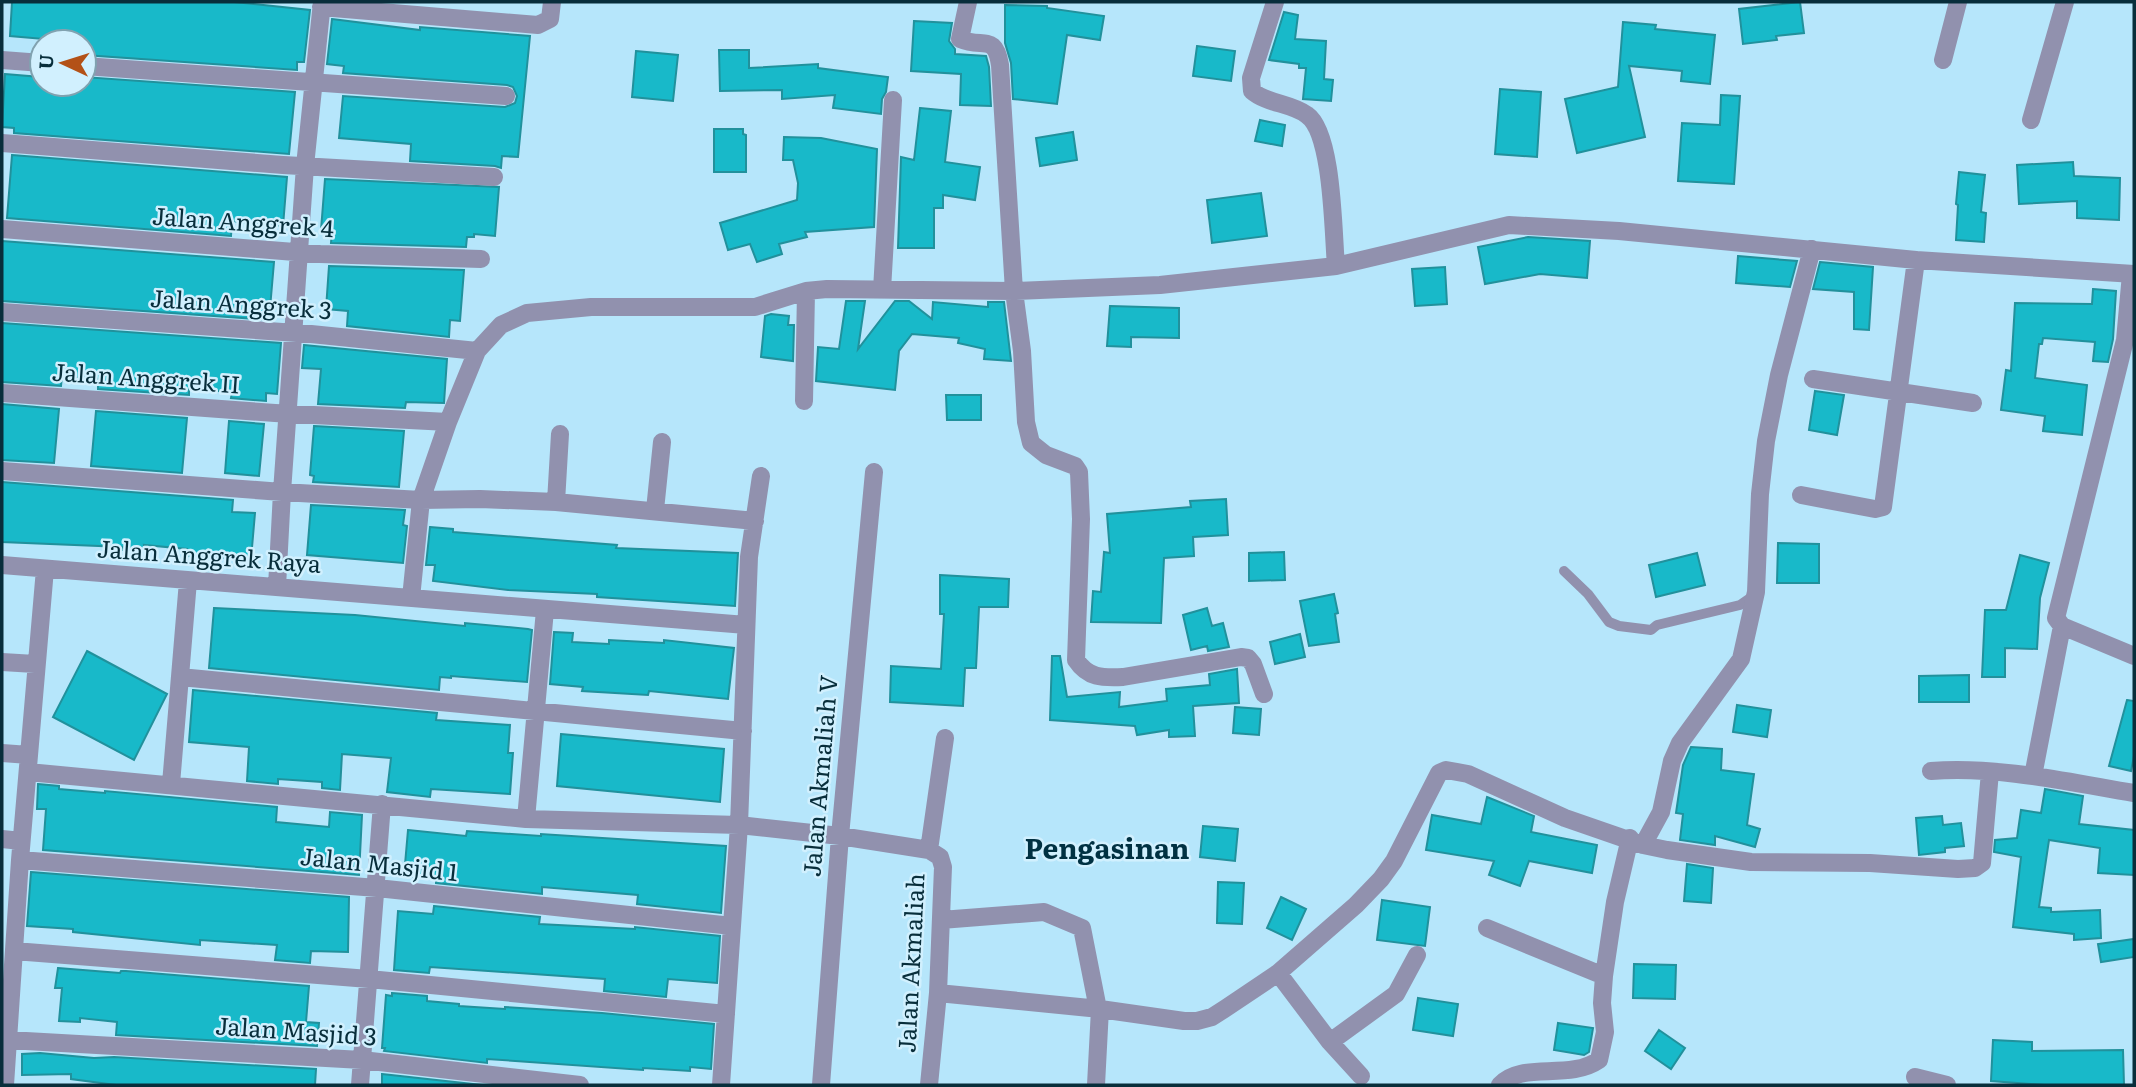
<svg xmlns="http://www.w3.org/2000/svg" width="2136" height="1087" font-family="Literata,serif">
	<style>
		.building { fill: #18b9c9; stroke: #21919c; stroke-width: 2 }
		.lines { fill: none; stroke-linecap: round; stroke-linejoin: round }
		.lane { stroke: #9191ae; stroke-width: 10 }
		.street { stroke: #9191ae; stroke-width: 18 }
		.labels { text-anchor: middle; stroke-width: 5; stroke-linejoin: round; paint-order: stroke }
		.street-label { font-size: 24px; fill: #082e3b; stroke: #d1f0fe }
		.quarter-label { font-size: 28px; font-weight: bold; fill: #003142; stroke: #d1f0fe }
	</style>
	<rect width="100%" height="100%" fill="#b6e6fb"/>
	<path class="building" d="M12 2H234L310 10 304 62H297V70L84 55V42H55L56 40 10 36Z
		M1800 2 1804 33 1776 36 1777 40 1743 44 1739 9Z
		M1005 5 1047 6V8L1104 16 1100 40 1067 35 1057 104 1013 99 1011 63 1005 43Z
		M1284 12 1298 15 1295 39 1326 41 1324 79 1333 80 1331 101 1303 99 1306 68H1299V64L1269 60Z
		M332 19 420 30V27L530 36 518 157 502 156 501 168 495 166 410 161 411 144 339 138 343 96 505 107 515 103 517 96 513 87 507 85 343 73 344 66 327 64Z
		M914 21 952 23 949 41 955 49V54L986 56 989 67 991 106 960 105 961 74 911 71Z
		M1623 22 1656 25 1655 29 1715 35 1710 84 1681 81 1682 71 1629 66 1645 137 1577 153 1565 99 1618 87Z
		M1197 46 1235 51 1231 81 1193 76Z
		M719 50H749V68L818 64V68L888 77 886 92 882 99 881 114 833 108 835 95 782 99V90L720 91Z
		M636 51 678 55 673 101 632 97Z
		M5 74 40 77 39 84H84V77L295 92 289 154 14 133V128L2 127Z
		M1500 89 1541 92 1537 157 1495 154Z
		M1721 95 1740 96 1734 184 1678 181 1682 123 1720 125Z
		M920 108 951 111 945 162 980 167 975 200 943 195V208H934V248H898L901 157 914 160Z
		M1260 120 1285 125 1282 146 1255 141Z
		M714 129H743V134L746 135V172H714Z
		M1073 132 1077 160 1040 166 1036 138Z
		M784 137 821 138 877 149 874 227 805 232 807 237 779 244 782 254 757 262 750 244 728 250 720 223 797 200 798 183 793 160H783Z
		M12 155 287 177 283 226 232 221 231 236 7 218Z
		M2073 162 2074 176 2120 178 2119 220 2077 218V201L2019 204 2017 165Z
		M1959 172 1985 175 1981 212 1986 213 1984 242 1956 240 1958 205 1956 204Z
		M325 179 499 187 495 236 474 234V237H467L466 247 331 243 332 231 321 230Z
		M1261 193 1267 236 1212 243 1207 200Z
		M1528 237 1590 241 1587 278 1540 274 1485 284 1478 247Z
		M2 241 274 262 269 320 2 301Z
		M1738 256 1797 261 1790 287 1736 283Z
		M1820 262 1873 267 1869 330 1854 329V292L1813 289Z
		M329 266 464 270 460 321 450 320 449 337 347 326 348 311 326 309Z
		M1445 267 1447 304 1415 306 1412 269Z
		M2093 289 2116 291 2113 339 2108 362 2093 361 2095 342 2043 338 2042 344H2039L2035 378 2087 385 2082 435 2043 431 2045 416 2001 410 2006 370 2011 371 2015 303 2092 304Z
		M846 301H865L858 349 895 301H909L932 319 933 302 988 307V302H1004L1011 361 984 359 985 349 958 343 959 338 912 334 899 351 895 390 816 381 818 347 839 349Z
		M1110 306 1179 308V338L1131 337V347L1107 346Z
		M771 314 789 316 788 325H794L793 361 761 357 765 316Z
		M2 323 281 343 277 394 266 393V401L231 398 232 392 189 389V395L98 389V379L62 376 61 386 2 382Z
		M304 345 447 359 444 403 406 402 405 408 318 404 321 369 302 368Z
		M1815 391 1844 395 1837 435 1809 430Z
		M946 395H981V420H947Z
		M2 404 59 409 54 463 2 460Z
		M96 411 187 418 182 473 91 466Z
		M229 421 264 424 259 476 225 473Z
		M314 426 404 431 399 487 313 482 314 476 310 475Z
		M2 482 233 500 232 512 255 513 251 559 187 556V549L144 545 145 549 123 550V547L2 542Z
		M1226 499 1228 535 1193 537 1194 556 1164 558 1161 623 1091 622 1093 591 1101 592 1104 552 1110 553 1107 514 1191 507 1190 501Z
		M311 505 405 510 403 525 407 526 403 563 307 555Z
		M430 527 453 529V532L617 545 616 548 738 553 735 606 597 597V594L508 590 433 581 435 565H426Z
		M1778 543 1819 544V583H1777Z
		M1284 552 1285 580 1249 581V553Z
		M1697 553 1705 585 1656 597 1649 565Z
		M2020 555 2049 563 2040 598 2037 649 2005 648V677H1982L1985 610H2006Z
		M940 575 1009 579 1008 607H979L976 668H965L963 706 890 702 891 666 941 669 944 614H940Z
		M1334 594 1338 613 1335 614 1339 642 1309 646 1300 601Z
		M214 608 355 615 465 626V623L528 629 532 630 527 682 451 676V678L440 677 439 690 209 668Z
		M1207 608 1212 626 1223 623 1229 647 1208 651 1207 646 1191 650 1183 615Z
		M554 632 573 633 572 642 609 644V640L664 643V640L734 648 728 699 649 691 648 695 582 691 583 687 550 684Z
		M1300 634 1305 657 1275 664 1270 642Z
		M87 651 167 694 134 760 53 717Z
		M1052 656H1060L1067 697 1120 692 1119 707 1167 701 1166 689 1210 685 1209 674 1237 669 1239 703 1193 706 1195 736 1169 737V730L1137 735 1135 726 1050 720Z
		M1969 675V702H1919V676Z
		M193 690 437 713 436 720 510 725 508 753H513L510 794 431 789 430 797 387 792 391 758 342 754 340 790 322 788V782L278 779V784L247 781 249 747 189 742Z
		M2127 700 2134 701V756L2131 771 2109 766Z
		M1737 705 1771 710 1767 737 1733 732Z
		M1235 707 1261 709 1259 735 1233 733Z
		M561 734 724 749 720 802 557 786Z
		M1691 747 1722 749 1721 770 1754 774 1747 825 1760 829 1755 847 1715 836V845L1680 840 1683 814 1676 813 1683 765Z
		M38 784 59 786V789L105 793V791L277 807 276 822 329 827 330 812 362 815 359 875 43 850 46 809H37Z
		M2045 789 2083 796 2079 824 2134 830V875L2098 873 2100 848 2049 840 2039 907 2051 908V912L2100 910 2101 938 2074 940V934L2013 927 2021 857 1994 852 1995 840 2017 838 2021 810 2041 813Z
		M1487 797 1534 816 1531 832 1597 845 1592 873 1529 861 1520 886 1489 875 1494 861 1426 850 1432 815 1481 824Z
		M1942 816 1943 825 1961 823 1964 846 1945 848V852L1919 855 1916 818Z
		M1203 826 1238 829 1235 861 1200 857Z
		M408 830 466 836 467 831 541 836V834L726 846 721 913 637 904 638 895 542 887V894L436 883V878L404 876Z
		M1687 864 1713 868 1711 903 1684 901Z
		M31 872 349 897 348 952 311 951 310 963 275 960 277 945 200 940V945L73 932V929L27 926Z
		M1218 882 1244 883 1242 924 1217 923Z
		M1281 897 1306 909 1292 940 1267 928Z
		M1382 900 1430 907 1425 946 1377 940Z
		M434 906 540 917 539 924 635 929V927L720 936 717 983 668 979 666 997 604 991 605 979 430 967 429 973 394 970 398 911 433 914Z
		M2134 939V957L2101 962 2098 944Z
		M1634 964 1676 965 1675 999 1633 998Z
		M58 968 120 973 121 971H126L309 986 306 1022 319 1023 317 1046 116 1035 117 1022 80 1018V1022L59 1021 62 988H55Z
		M392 993 427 996V1001L459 1004V1006L505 1009V1007L602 1013 714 1024 711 1069 690 1067V1071L643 1068V1070L487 1059V1063L384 1051 385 1048H382L386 995 392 996Z
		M1418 998 1458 1004 1453 1036 1413 1030Z
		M1558 1023 1593 1028 1589 1052 1584 1055 1554 1050Z
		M1659 1030 1685 1048 1671 1069 1645 1051Z
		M1993 1040 2032 1042V1051L2123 1050 2124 1085H2044L1991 1081Z
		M40 1053 94 1058 114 1057 316 1069 315 1085H116L71 1079V1074L22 1075V1054Z
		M382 1074 482 1085H382Z"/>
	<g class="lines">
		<path class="lane" d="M1564 571 1588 594 1609 622 1619 626 1651 630 1657 625 1740 605 1753 596"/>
		<path class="street" d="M322 2 305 166 282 492 421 500 480 499 556 502 755 521
			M968 2 960 39C983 49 995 33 1000 65L1014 291 1022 351 1026 422 1031 443 1046 455 1075 466 1079 472 1081 519 1076 660C1088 678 1102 678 1123 677L1241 657 1248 658 1253 664 1264 694
			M1275 2 1251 78 1252 91C1267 104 1291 103 1307 115 1333 133 1333 233 1336 266
			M321 7 538 25 550 19 552 2
			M2 60 42 63
			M1943 60 1958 2
			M84 66 506 96
			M2031 120 2065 2
			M2 143 283 165 494 177
			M2 229 320 254 481 259
			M2131 274 2125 340 2056 618 2062 626 2134 656
			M882 290 893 100
			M2 312 311 334 477 351
			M1813 379 1973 403
			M2 393 275 413 448 422
			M804 401 806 291
			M2 471 282 492 277 587
			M1801 495 1875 509 1883 507 1916 260
			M556 502 560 434
			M655 510 662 442
			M2 565 746 625
			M411 598 421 500 448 422 477 351 501 325 527 313 591 307H755L806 291 827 289 1014 291 1160 285 1336 266 1509 225 1619 231 1916 260 2134 274
			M2 662 35 664
			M180 677 743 731
			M2 753 29 755
			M1931 771C1999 766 2068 782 2134 793
			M28 772 526 819 739 825 840 836 929 850 940 857 943 867 938 993 929 1085
			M2033 776 2062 626
			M171 784 188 581
			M526 819 545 610
			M2 839 21 841
			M1643 845 1661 812 1672 761 1680 743 1741 659 1756 592 1760 494 1766 441 1779 375 1812 249
			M929 850 945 738
			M20 860 377 888 732 926
			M941 920 1044 912 1082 928 1098 1009
			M1487 928 1604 976
			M14 951 369 979 726 1014
			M1278 973 1330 1042 1361 1076
			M938 993 1100 1009 1184 1021H1197L1212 1017 1226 1008 1278 973 1356 905 1381 879 1394 861 1439 773 1446 770 1468 774 1565 818 1643 845 1667 850 1751 862 1870 863 1958 869 1975 868 1982 863 1990 772
			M8 1040 362 1060 580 1085
			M1330 1042 1396 994 1417 955
			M1915 1077 1947 1085
			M5 1085 20 860 45 569
			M360 1085 382 804
			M721 1085 739 825 749 557 761 476
			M821 1085 840 836 874 472
			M1096 1085 1100 1009
			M1500 1085C1521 1061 1569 1081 1599 1060L1605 1032 1602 1003 1604 976 1615 902 1630 838"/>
	</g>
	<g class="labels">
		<g class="street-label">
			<text transform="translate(243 223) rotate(4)" y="8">Jalan Anggrek 4</text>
			<text transform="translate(241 305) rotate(4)" y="8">Jalan Anggrek 3</text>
			<text transform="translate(146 379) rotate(4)" y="8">Jalan Anggrek II</text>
			<text transform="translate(209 557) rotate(4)" y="8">Jalan Anggrek Raya</text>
			<text transform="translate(821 776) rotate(-85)" y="8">Jalan Akmaliah V</text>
			<text transform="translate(379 865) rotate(6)" y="8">Jalan Masjid 1</text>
			<text transform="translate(912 963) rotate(-87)" y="8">Jalan Akmaliah</text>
			<text transform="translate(296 1032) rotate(4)" y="8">Jalan Masjid 3</text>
		</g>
		<g class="quarter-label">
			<text x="1107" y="859">Pengasinan</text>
		</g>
	</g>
	<rect width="2136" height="1087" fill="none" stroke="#082e3b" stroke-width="7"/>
	<g transform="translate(63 63) rotate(274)"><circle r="33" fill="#d1f0fe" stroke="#81a2b0" stroke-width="2"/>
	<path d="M0-5L12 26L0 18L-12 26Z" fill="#b35117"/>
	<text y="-10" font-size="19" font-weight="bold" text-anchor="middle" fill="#082e3b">U</text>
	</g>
</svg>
